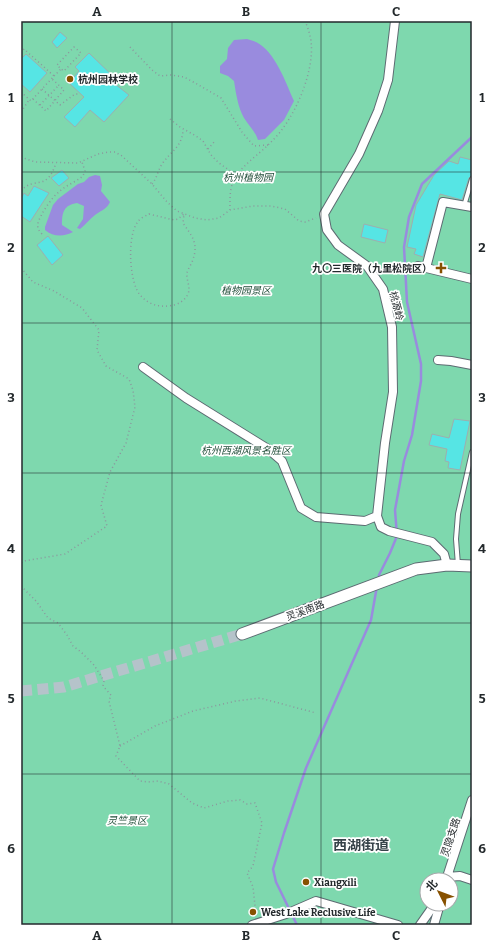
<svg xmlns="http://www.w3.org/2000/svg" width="493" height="946" font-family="Bitter,'Noto Sans SC',serif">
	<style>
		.green { fill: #7ed8ae; fill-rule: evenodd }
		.water { fill: #998bde }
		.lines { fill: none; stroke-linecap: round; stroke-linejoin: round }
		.stream { stroke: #998bde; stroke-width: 2.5 }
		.building { fill: #56e5e4; stroke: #9dafaf }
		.secondary-tunnel { stroke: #b5c3ca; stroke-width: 11; stroke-dasharray: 11 5.5; stroke-linecap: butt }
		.lane-casing { stroke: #5d6b72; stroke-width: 6 }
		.street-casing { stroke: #5d6b72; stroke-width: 10 }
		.secondary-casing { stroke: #5d6b72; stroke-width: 13 }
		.path { stroke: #8b979d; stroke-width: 1.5; stroke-dasharray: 1 3; stroke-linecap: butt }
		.lane { stroke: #fff; stroke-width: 4 }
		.street { stroke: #fff; stroke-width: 8 }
		.secondary { stroke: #fff; stroke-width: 11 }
		.grid { fill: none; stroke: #23292c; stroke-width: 1; stroke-opacity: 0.55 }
		.poi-dot { fill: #875100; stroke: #fff; stroke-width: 1.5 }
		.labels { text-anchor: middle; stroke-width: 3.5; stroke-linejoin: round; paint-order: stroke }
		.poi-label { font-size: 10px; font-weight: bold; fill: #23292c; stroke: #fff; text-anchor: start }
		.park-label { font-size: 10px; font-style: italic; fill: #224f3b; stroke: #fff }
		.street-label { font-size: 10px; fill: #23292c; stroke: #fff }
		.district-label { font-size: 14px; font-weight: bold; fill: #364349; stroke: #fff }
		.neatline { fill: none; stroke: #23292c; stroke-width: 1.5 }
		.grid-label { font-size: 13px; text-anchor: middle; font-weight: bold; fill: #23292c }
	</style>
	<rect width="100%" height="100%" fill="#d9e9f1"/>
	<path class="green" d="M21 21H472V925H21ZM427 880H451V904H427Z"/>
	<path class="water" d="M247 39C250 40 254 41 256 42 275 51 286 83 294 101L284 120 265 139 258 140C255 131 249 126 244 118 238 107 236 94 234 81L228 76 220 73V66L227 59 228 48 234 40Z
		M95 175 100 176 102 185 101 191 110 202C107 209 102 210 95 215 90 219 85 225 80 229L77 228 83 219 84 206 77 203C64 205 62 212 62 225L73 232C64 237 53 237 45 230V227L53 205 58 199 78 184 84 182 89 177Z"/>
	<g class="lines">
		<path class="stream" d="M379 579V575L390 553 397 536 395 510 404 461 412 435 421 381V364L407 302 404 247 409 217 422 184 472 137
			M297 925 276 882 273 869 284 833 306 768 371 620 377 586"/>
	</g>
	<path class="building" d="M60 32 67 38 57 48 52 42Z
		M89 53 118 81 115 84 129 95 104 122 90 110 75 127 64 117 84 97 69 83 79 71 75 67Z
		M26 54 47 73 30 92 21 84V59Z
		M460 157 472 160V176L469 178 462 200 440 194 423 257 414 254 416 249 407 247 416 205 434 175 449 161 458 164Z
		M62 170 69 178 59 186 51 178Z
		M34 186 49 193 30 222 21 216V199L24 193 28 196Z
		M364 224 388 230 385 243 361 237Z
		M48 236 63 255 52 265 37 245Z
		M454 419 470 421 460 470 448 468 449 462 445 461 447 449 429 445 432 434 449 438Z"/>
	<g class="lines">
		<path class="secondary-tunnel" d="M21 691 64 687 242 634"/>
		<g class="lane-casing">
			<path id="lane" d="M464 206 472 179
				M458 565 456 539 458 514 472 452"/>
		</g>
		<g class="street-casing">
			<path id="street" d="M395 21 388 80 378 111 359 154 324 214 327 230 338 245 367 266 383 289 392 327 393 392 385 443 377 516 381 527 389 531 432 542 444 554 447 565
				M418 266 472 279
				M426 268 443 202 472 207
				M438 360 451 361 472 365
				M143 367 186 398 268 449 282 461 301 508 316 517 365 521 377 516
				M447 877 460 876 472 880
				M446 880 472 800
				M252 925 286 914 316 901 398 925
				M420 925 432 908 438 904
				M434 925 440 904"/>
		</g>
		<g class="secondary-casing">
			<path id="secondary" d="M242 634 416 569 447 565 472 566"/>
		</g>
		<path class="path" d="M130 47 152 70 160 76 171 75 184 77 195 83 221 98 242 132 254 146 268 145
			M21 53 24 49 54 76 31 101 21 92
			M54 76 61 69 57 65 74 47 81 53 64 71 61 69
			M42 89 60 105 75 94H79
			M33 99 46 111 64 90 52 79
			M40 105 59 85
			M21 112 29 100
			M170 119 180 127 196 136 203 141 211 155 219 163 236 175
			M208 149 214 142
			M21 157 35 162 78 163 98 154 108 152H115L122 156 152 184 167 202 177 211 195 218 207 220 219 218 230 210 253 206H271L285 209 299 221 305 222 316 218
			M152 184C157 178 158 170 162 164 171 151 183 146 183 129
			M21 191C35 175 46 193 56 163
			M230 210C230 199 229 185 237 175 246 162 261 153 272 141 294 120 315 72 311 41 310 34 308 28 305 21
			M149 214 174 220 178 219 184 214 183 223C191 235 199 243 193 259 192 264 188 268 187 273 186 280 191 287 188 294 184 302 177 305 168 306 158 307 148 304 141 296 129 284 127 237 137 223 139 219 145 216 149 214Z
			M42 234C39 231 37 228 38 223 40 215 52 197 59 192 66 185 76 182 83 176L85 171 82 162
			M21 268 33 282 54 291 82 308 99 330 97 350 106 366 129 379 133 390 135 407 126 443 110 472 101 505 107 526 65 554 24 561 21 563
			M21 586 36 601 48 618 58 623 67 635 73 646 81 652 94 665 104 681 103 686 111 695 109 701 120 746 116 756 140 781 148 782 158 781 169 784 192 803 204 808 228 801 240 800 247 804 255 803 262 823 253 866 247 873 253 887 256 915
			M120 746 155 726 193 711 236 701 260 698 316 713"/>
		<use href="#lane" class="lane"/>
		<use href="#street" class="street"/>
		<use href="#secondary" class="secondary"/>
	</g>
	<path class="grid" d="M172 21V925M321 21V925M21 172H472M21 323H472M21 473H472M21 623H472M21 774H472"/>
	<g class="poi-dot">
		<circle cx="70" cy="79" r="4"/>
		<path d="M439 262h4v4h4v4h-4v4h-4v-4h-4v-4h4z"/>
		<circle cx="306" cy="882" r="4"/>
		<circle cx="253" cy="912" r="4"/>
	</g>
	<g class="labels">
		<g class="poi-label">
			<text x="78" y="83">杭州园林学校</text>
			<text x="432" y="272" text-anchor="end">九〇三医院（九里松院区）</text>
			<text x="314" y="886">Xiangxili</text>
			<text x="261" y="916">West Lake Reclusive Life</text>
		</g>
		<g class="park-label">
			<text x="248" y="181">杭州植物园</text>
			<text x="246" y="294">植物园景区</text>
			<text x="246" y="454">杭州西湖风景名胜区</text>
			<text x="127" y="824">灵竺景区</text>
		</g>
		<g class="street-label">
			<text transform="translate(397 306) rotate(76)" y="4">桃源岭</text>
			<text transform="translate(305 610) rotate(-20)" y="4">灵溪南路</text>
			<text transform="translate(450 837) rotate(-72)" y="4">灵隐支路</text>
		</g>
		<g class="district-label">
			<text x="361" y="850">西湖街道</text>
		</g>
	</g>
	<rect width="493" height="946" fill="none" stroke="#ffffff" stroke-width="44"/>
	<g transform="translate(439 892) rotate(312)"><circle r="19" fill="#ffffff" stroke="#a7a9ab"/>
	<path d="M0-3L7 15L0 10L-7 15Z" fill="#875100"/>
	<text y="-6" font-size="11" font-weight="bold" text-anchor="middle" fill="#23292c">北</text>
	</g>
	<rect x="22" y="22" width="449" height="902" class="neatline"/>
	<g class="grid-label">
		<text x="97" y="16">A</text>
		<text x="246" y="16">B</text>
		<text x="396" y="16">C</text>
		<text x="11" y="102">1</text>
		<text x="482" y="102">1</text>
		<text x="11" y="252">2</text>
		<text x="482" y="252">2</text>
		<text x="11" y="402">3</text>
		<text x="482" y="402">3</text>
		<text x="11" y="553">4</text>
		<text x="482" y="553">4</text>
		<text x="11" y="703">5</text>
		<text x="482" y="703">5</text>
		<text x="11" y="853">6</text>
		<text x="482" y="853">6</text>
		<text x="97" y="940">A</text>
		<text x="246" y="940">B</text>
		<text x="396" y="940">C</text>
	</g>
</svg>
